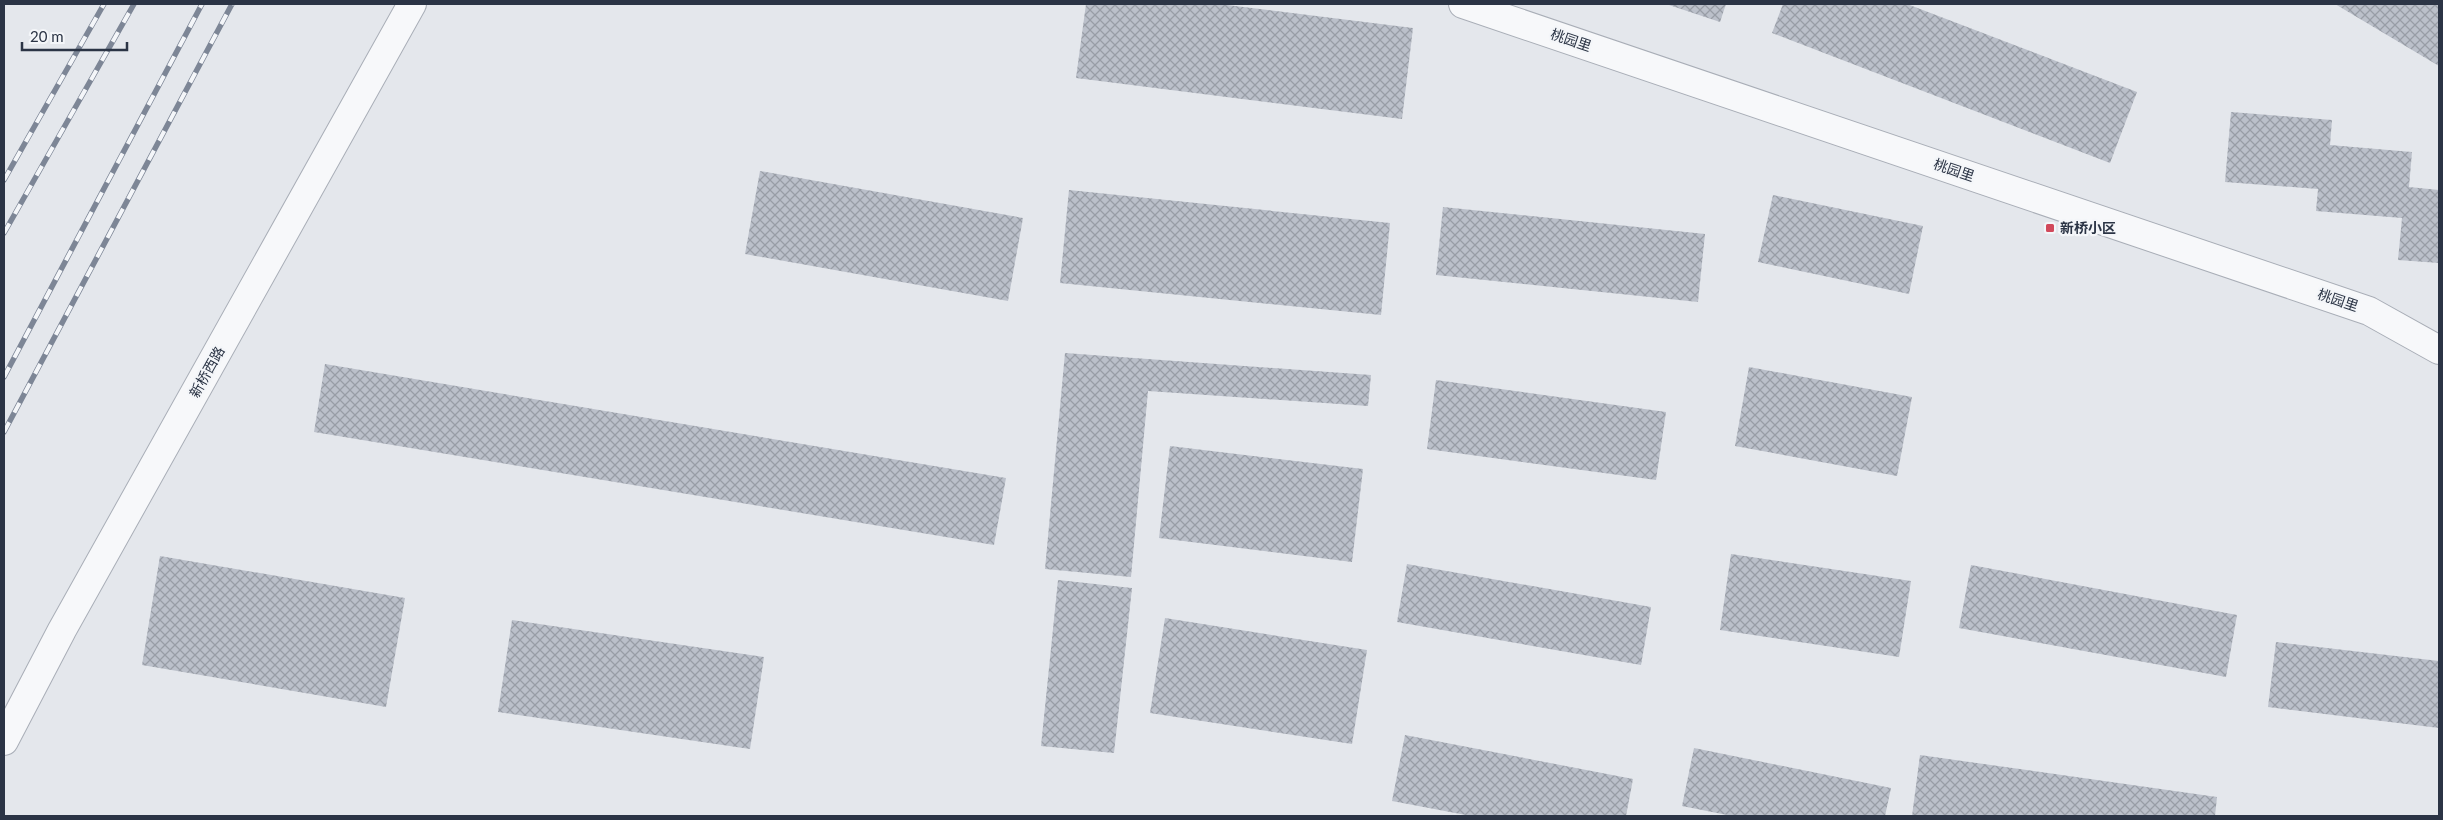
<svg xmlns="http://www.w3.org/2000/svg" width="2443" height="820" font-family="Lato,'Noto Sans SC',sans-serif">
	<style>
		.building { fill: url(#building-cross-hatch) }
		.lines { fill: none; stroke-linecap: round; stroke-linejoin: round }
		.minor-casing { stroke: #a9aeb7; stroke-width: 30 }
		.tertiary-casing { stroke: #a9aeb7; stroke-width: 30 }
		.minor { stroke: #f7f8fa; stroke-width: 28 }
		.tertiary { stroke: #f7f8fa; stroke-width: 28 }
		.rail-casing { stroke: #7d8696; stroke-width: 5.5 }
		.rail { stroke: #f4f6f9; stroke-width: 4; stroke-dasharray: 11; stroke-linecap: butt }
		.poi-dot { fill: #d1495b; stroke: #f4f6f9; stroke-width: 2 }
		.labels { text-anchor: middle; stroke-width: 4.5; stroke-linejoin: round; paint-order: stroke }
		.street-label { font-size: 14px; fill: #2b3445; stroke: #f4f6f9 }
		.poi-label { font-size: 14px; font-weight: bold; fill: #2b3445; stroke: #f4f6f9; text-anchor: start }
	</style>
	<defs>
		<pattern id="building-cross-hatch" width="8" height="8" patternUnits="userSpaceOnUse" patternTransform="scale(1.25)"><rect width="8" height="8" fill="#bbc0ca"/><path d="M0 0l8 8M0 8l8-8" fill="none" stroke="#989da6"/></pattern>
	</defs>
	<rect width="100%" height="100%" fill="#e4e7ec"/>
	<path class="building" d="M1086 4H1219L1413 28 1402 119 1076 78Z
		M1666 4H1726L1720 22Z
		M1783 4H1907L2137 92 2110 163 1772 33Z
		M2335 4H2439V66Z
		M2231 112 2332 120 2330 145 2412 152 2409 187 2439 190V263L2398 260 2402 218 2316 211 2318 189 2225 182Z
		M760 171 1023 218 1008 301 745 254Z
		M1069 190 1390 223 1381 315 1060 283Z
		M1773 195 1923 226 1909 294 1758 262Z
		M1443 207 1705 234 1698 302 1436 275Z
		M1065 353 1371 375 1368 406 1148 391 1131 577 1045 569Z
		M325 364 1006 478 994 545 314 432Z
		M1749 367 1912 397 1897 476 1735 446Z
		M1436 380 1666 412 1656 480 1427 449Z
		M1170 446 1363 469 1352 562 1159 538Z
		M1731 554 1911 581 1899 657 1720 630Z
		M160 556 405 598 386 707 142 665Z
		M1407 564 1651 607 1641 665 1397 622Z
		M1971 565 2237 615 2226 677 1959 628Z
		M1058 580 1132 588 1114 753 1041 746Z
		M1165 618 1367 650 1352 744 1150 713Z
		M512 620 764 657 750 749 498 712Z
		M2276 642 2439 661V728L2268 707Z
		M1405 735 1633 779 1626 816H1471L1392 801Z
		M1694 748 1891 788 1885 816H1732L1682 806Z
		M1920 755 2217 797 2215 816H1912Z"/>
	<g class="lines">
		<g class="minor-casing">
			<path id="minor" d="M1463 4 2369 311 2439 350"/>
		</g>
		<g class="tertiary-casing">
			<path id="tertiary" d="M4 741 62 630 412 4"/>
		</g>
		<use href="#minor" class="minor"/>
		<use href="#tertiary" class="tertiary"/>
		<g class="rail-casing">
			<path id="rail" d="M4 180 104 4
				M4 233 134 4
				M4 377 202 4
				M4 432 232 4"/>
		</g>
		<use href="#rail" class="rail"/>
	</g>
	<rect class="poi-dot" x="2045" y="223" width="10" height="10" rx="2.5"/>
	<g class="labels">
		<g class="street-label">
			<text transform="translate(1571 40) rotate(19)" y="5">桃园里</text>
			<text transform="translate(1954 170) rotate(19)" y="5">桃园里</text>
			<text transform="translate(2338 300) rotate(19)" y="5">桃园里</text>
			<text transform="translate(207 372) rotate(-61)" y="5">新桥西路</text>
		</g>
		<g class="poi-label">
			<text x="2060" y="233">新桥小区</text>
		</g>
	</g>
	<rect width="2443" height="820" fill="none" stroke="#2b3445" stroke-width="10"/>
	<path d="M22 42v8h105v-8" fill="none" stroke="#2b3445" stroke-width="2.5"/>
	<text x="30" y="42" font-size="15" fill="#2b3445" stroke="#f4f6f9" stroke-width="4" paint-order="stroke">20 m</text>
</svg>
